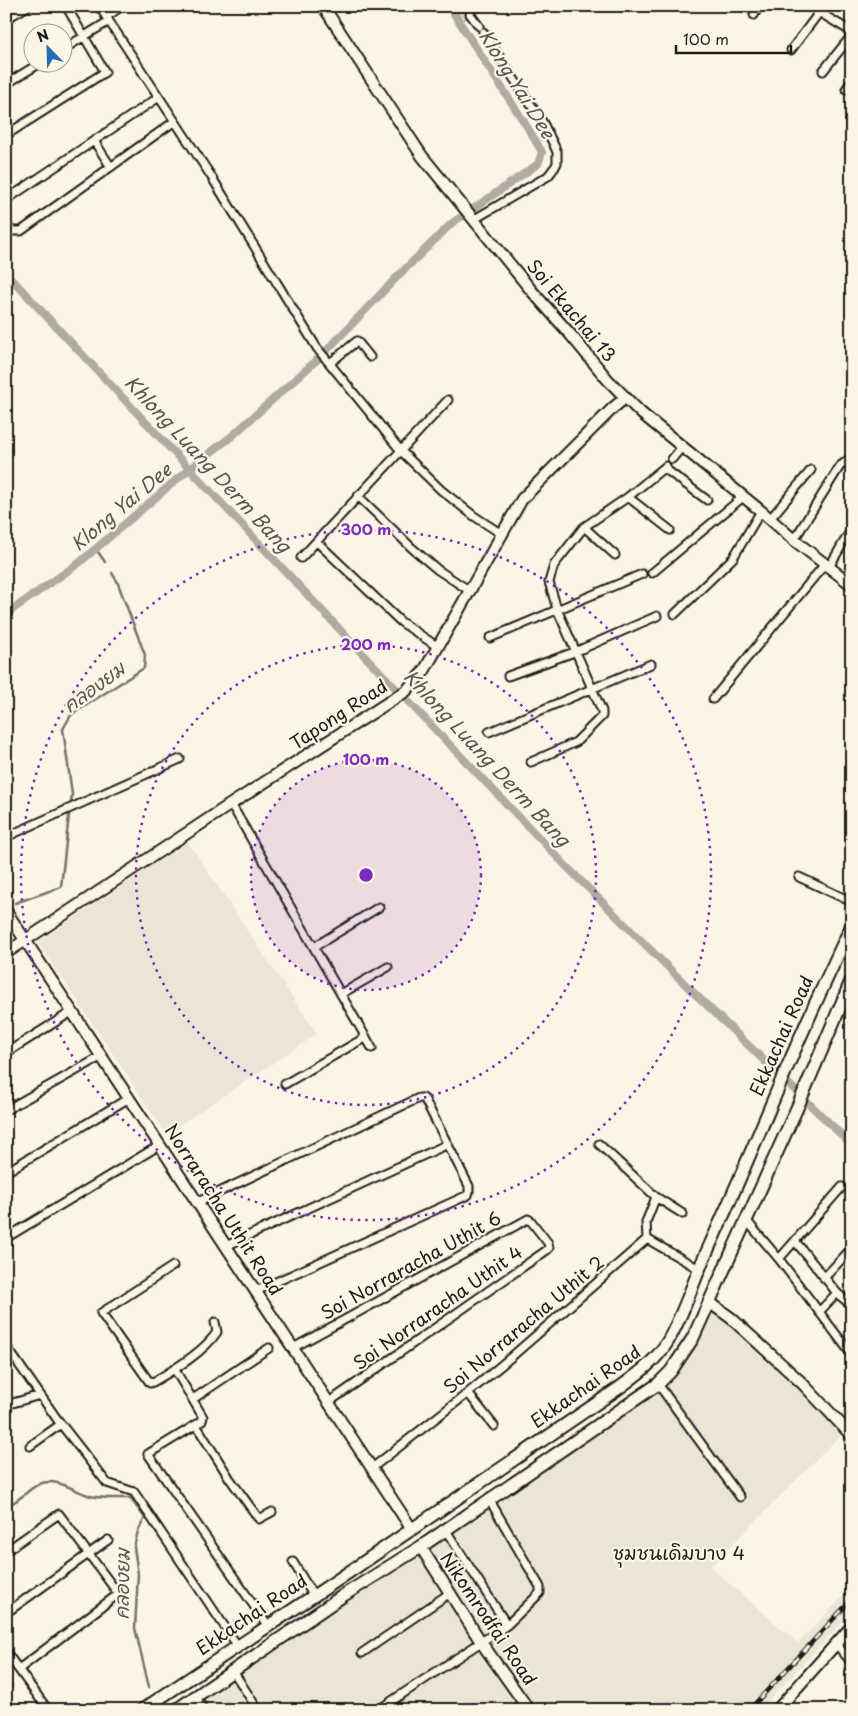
<svg xmlns="http://www.w3.org/2000/svg" width="858" height="1716" font-family="'Playpen Sans','Playpen Sans Thai',sans-serif">
	<style>
		.built { fill: #ebe5d6 }
		.green { fill: #dbd5c8; stroke: #7c7872 }
		.lines { fill: none; stroke-linecap: round; stroke-linejoin: round }
		.stream { stroke: #75726c; stroke-width: 2.5 }
		.canal { stroke: #b0aba1; stroke-width: 8 }
		.street-casing { stroke: #1c1c1c; stroke-width: 11 }
		.secondary-casing { stroke: #1c1c1c; stroke-width: 14 }
		.primary-casing { stroke: #1c1c1c; stroke-width: 15 }
		.street { stroke: #fcf5e5; stroke-width: 7 }
		.secondary { stroke: #fcf5e5; stroke-width: 10 }
		.primary { stroke: #fcf5e5; stroke-width: 11 }
		.rail-casing { stroke: #1c1c1c; stroke-width: 4.5 }
		.rail { stroke: #fcf5e5; stroke-width: 2.5; stroke-dasharray: 8; stroke-linecap: butt }
		.ring { fill: none; stroke: #7b2cbf; stroke-width: 2.5; stroke-dasharray: 2.5 5 }
		.labels { text-anchor: middle; stroke-width: 4.5; stroke-linejoin: round; paint-order: stroke }
		.street-label { font-size: 18px; fill: #1c1c1c; stroke: #fcf5e5 }
		.water-label { font-size: 19px; font-style: italic; fill: #575551; stroke: #fcf5e5 }
		.neighbourhood-label { font-size: 19px; fill: #1c1c1c; stroke: #fcf5e5 }
		.centre { fill: #7b2cbf; stroke: #fcf5e5; stroke-width: 2.5 }
		.ring-label { font-size: 15px; text-anchor: middle; font-weight: bold; fill: #7b2cbf; stroke: #fcf5e5; stroke-width: 4.5; stroke-linejoin: round; paint-order: stroke }
	</style>
	<rect width="100%" height="100%" fill="#fcf5e5"/>
	<filter id="ink" filterUnits="userSpaceOnUse"><feTurbulence type="fractalNoise" baseFrequency=".02" numOctaves="2"/><feDisplacementMap in="SourceGraphic" scale="10" xChannelSelector="R" yChannelSelector="G"/><feConvolveMatrix kernelMatrix="1 2 1 2 8 2 1 2 1" color-interpolation-filters="sRGB"/></filter>
	<g filter="url(#ink)">
		<path class="built" d="M188 842 317 1034 166 1134 38 942Z
			M709 1302 846 1430 710 1567 798 1643 852 1587V1612L760 1710H176L671 1371Z"/>
		<path class="green" d="M452 6H491L463 20Z"/>
		<g class="lines">
			<path class="stream" d="M96 549 105 562
				M71 802 72 794 63 729 71 715 144 668 145 655 117 581 112 573
				M15 903 61 887 69 815
				M6 1502 10 1504C21 1500 28 1489 39 1484 58 1477 73 1491 91 1496 103 1499 118 1498 130 1498L145 1518 138 1531 134 1547 138 1574 135 1628 149 1687"/>
			<path class="canal" d="M449 6 526 125 542 152 538 164 473 209
				M6 273 359 650 567 867 692 991 852 1145
				M327 350 397 277 452 223 461 217
				M6 614 79 563 189 469 232 436 318 359"/>
			<g class="street-casing">
				<path id="street" d="M99 6 211 176 317 348 401 451 441 490 474 516 503 535
					M471 6 470 14 479 26
					M809 6 852 32
					M754 15 759 6
					M106 17 122 6
					M6 19 28 6
					M62 50 109 21
					M791 50 824 6
					M823 71 852 35
					M6 84 42 62
					M846 89 852 81
					M6 135 105 72 66 6
					M94 141 111 167
					M6 200 159 97
					M473 220 548 176 555 167 557 163V152L553 143 543 123 483 32
					M6 223 11 231H21L175 121
					M330 363 357 341 370 357
					M672 459 682 447
					M664 468 707 500
					M358 496 412 548 438 570 470 591
					M628 497 670 530
					M770 519 811 470
					M794 540 840 466 851 458
					M317 542 401 622 438 647
					M615 555 584 527 628 497 666 466
					M301 558 448 400
					M829 567 852 528
					M652 573 743 497
					M675 614 733 558 761 511
					M490 638 642 574
					M508 676 577 651 657 616
					M713 699 825 564
					M489 732 651 664
					M531 762 576 742 602 716V711L557 609 549 582 554 565 584 527
					M231 804 372 1048
					M6 837 180 759
					M799 877 852 902
					M314 947 379 907
					M341 994 388 967
					M6 1053 73 1011
					M285 1084 366 1037
					M6 1110 102 1056
					M599 1144 656 1197 683 1214
					M6 1172 129 1098
					M198 1202 419 1098H423L425 1100 469 1186V1192L468 1195 256 1291
					M746 1220 779 1259 852 1355
					M6 1238 160 1145
					M647 1239 646 1222 656 1197
					M795 1241 837 1293
					M226 1246 448 1144
					M779 1259 842 1187
					M173 1266 101 1313 148 1380 150 1383 153 1382C174 1370 204 1352 217 1332L215 1322
					M824 1278 852 1248
					M819 1312 837 1293 852 1306
					M6 1346 57 1419 107 1483 134 1492 237 1645
					M293 1348 528 1219 531 1221 548 1243 549 1248 547 1250 329 1402
					M175 1370 203 1417 202 1421 148 1454 268 1626
					M658 1384 740 1497
					M468 1393 494 1426
					M193 1399 269 1348
					M6 1405 40 1395
					M196 1425 230 1479 259 1519 272 1512
					M30 1446 61 1424
					M372 1468 468 1393 510 1358 647 1239 699 1269
					M445 1529 507 1625
					M6 1551 59 1514 117 1592V1595L19 1669
					M293 1562 313 1595
					M6 1613 108 1540
					M836 1644 852 1663
					M6 1652 48 1710
					M362 1653 450 1593
					M233 1671 258 1710
					M6 1686H7
					M196 1697 204 1710
					M378 1710 507 1625 540 1593V1587L489 1499
					M514 1710 524 1703"/>
			</g>
			<g class="secondary-casing">
				<path id="secondary" d="M323 6 422 156 531 290 570 334 608 380 641 413 761 511 794 540 852 585
					M6 911 411 1528
					M6 953 231 804 406 691 424 671 522 499 613 408 625 398
					M709 1302 731 1318 802 1383 852 1436
					M422 1546 424 1552 481 1642 529 1710
					M777 1710 852 1626"/>
			</g>
			<g class="primary-casing">
				<path id="primary" d="M142 1710 336 1581 619 1388C638 1374 656 1361 668 1341 683 1315 692 1285 704 1258 733 1196 759 1133 786 1070 807 1021 829 973 852 925
					M176 1710 344 1595 422 1546 658 1384 671 1371 693 1338 797 1108 852 979"/>
			</g>
			<use href="#street" class="street"/>
			<use href="#secondary" class="secondary"/>
			<use href="#primary" class="primary"/>
			<g class="rail-casing">
				<path id="rail" d="M749 1710 852 1599"/>
			</g>
			<use href="#rail" class="rail"/>
		</g>
	</g>
	<circle cx="366" cy="875" r="115" fill="#7b2cbf" fill-opacity=".12"/>
	<g class="ring">
		<circle cx="366" cy="875" r="115"/>
		<circle cx="366" cy="875" r="230"/>
		<circle cx="366" cy="875" r="345"/>
	</g>
	<g class="labels">
		<g class="street-label">
			<text transform="translate(571 311) rotate(50)" y="6">Soi Ekachai 13</text>
			<text transform="translate(339 715) rotate(-33)" y="6">Tapong Road</text>
			<text transform="translate(782 1036) rotate(-66)" y="6">Ekkachai Road</text>
			<text transform="translate(223 1210) rotate(57)" y="6">Norraracha Uthit Road</text>
			<text transform="translate(411 1266) rotate(-29)" y="6">Soi Norraracha Uthit 6</text>
			<text transform="translate(438 1308) rotate(-35)" y="6">Soi Norraracha Uthit 4</text>
			<text transform="translate(524 1325) rotate(-40)" y="6">Soi Norraracha Uthit 2</text>
			<text transform="translate(586 1387) rotate(-35)" y="6">Ekkachai Road</text>
			<text transform="translate(252 1615) rotate(-34)" y="6">Ekkachai Road</text>
			<text transform="translate(488 1619) rotate(56)" y="6">Nikomrodfai Road</text>
		</g>
		<g class="water-label">
			<text transform="translate(517 84) rotate(58)" y="7">Klong Yai Dee</text>
			<text transform="translate(208 464) rotate(47)" y="7">Khlong Luang Derm Bang</text>
			<text transform="translate(121 507) rotate(-40)" y="7">Klong Yai Dee</text>
			<text transform="translate(94 687) rotate(-36)" y="7">คลองยม</text>
			<text transform="translate(487 758) rotate(47)" y="7">Khlong Luang Derm Bang</text>
			<text transform="translate(122 1584) rotate(-89)" y="7">คลองยม</text>
		</g>
		<g class="neighbourhood-label">
			<text x="679" y="1560">ชุมชนเดิมบาง 4</text>
		</g>
	</g>
	<circle cx="366" cy="875" r="8" class="centre"/>
	<g class="ring-label">
		<text x="366" y="535">300 m</text>
		<text x="366" y="650">200 m</text>
		<text x="366" y="765">100 m</text>
	</g>
	<rect width="858" height="1716" fill="none" stroke="#fcf5e5" stroke-width="25"/>
	<rect x="12" y="12" width="833" height="1691" fill="none" stroke="#1c1c1c" stroke-width="2" filter="url(#ink)"/>
	<g transform="translate(48 48) rotate(337)"><circle r="24" fill="#fcf5e5" stroke="#a29e95"/>
	<path d="M0-4L9 19L0 12L-9 19Z" fill="#1f6fb2"/>
	<text y="-8" font-size="14" font-weight="bold" text-anchor="middle" fill="#1c1c1c">N</text>
	</g>
	<path d="M676 45v8h115v-8" fill="none" stroke="#1c1c1c" stroke-width="2.5"/>
	<text x="683" y="45" font-size="15" fill="#1c1c1c" stroke="#fcf5e5" stroke-width="4" paint-order="stroke">100 m</text>
</svg>
